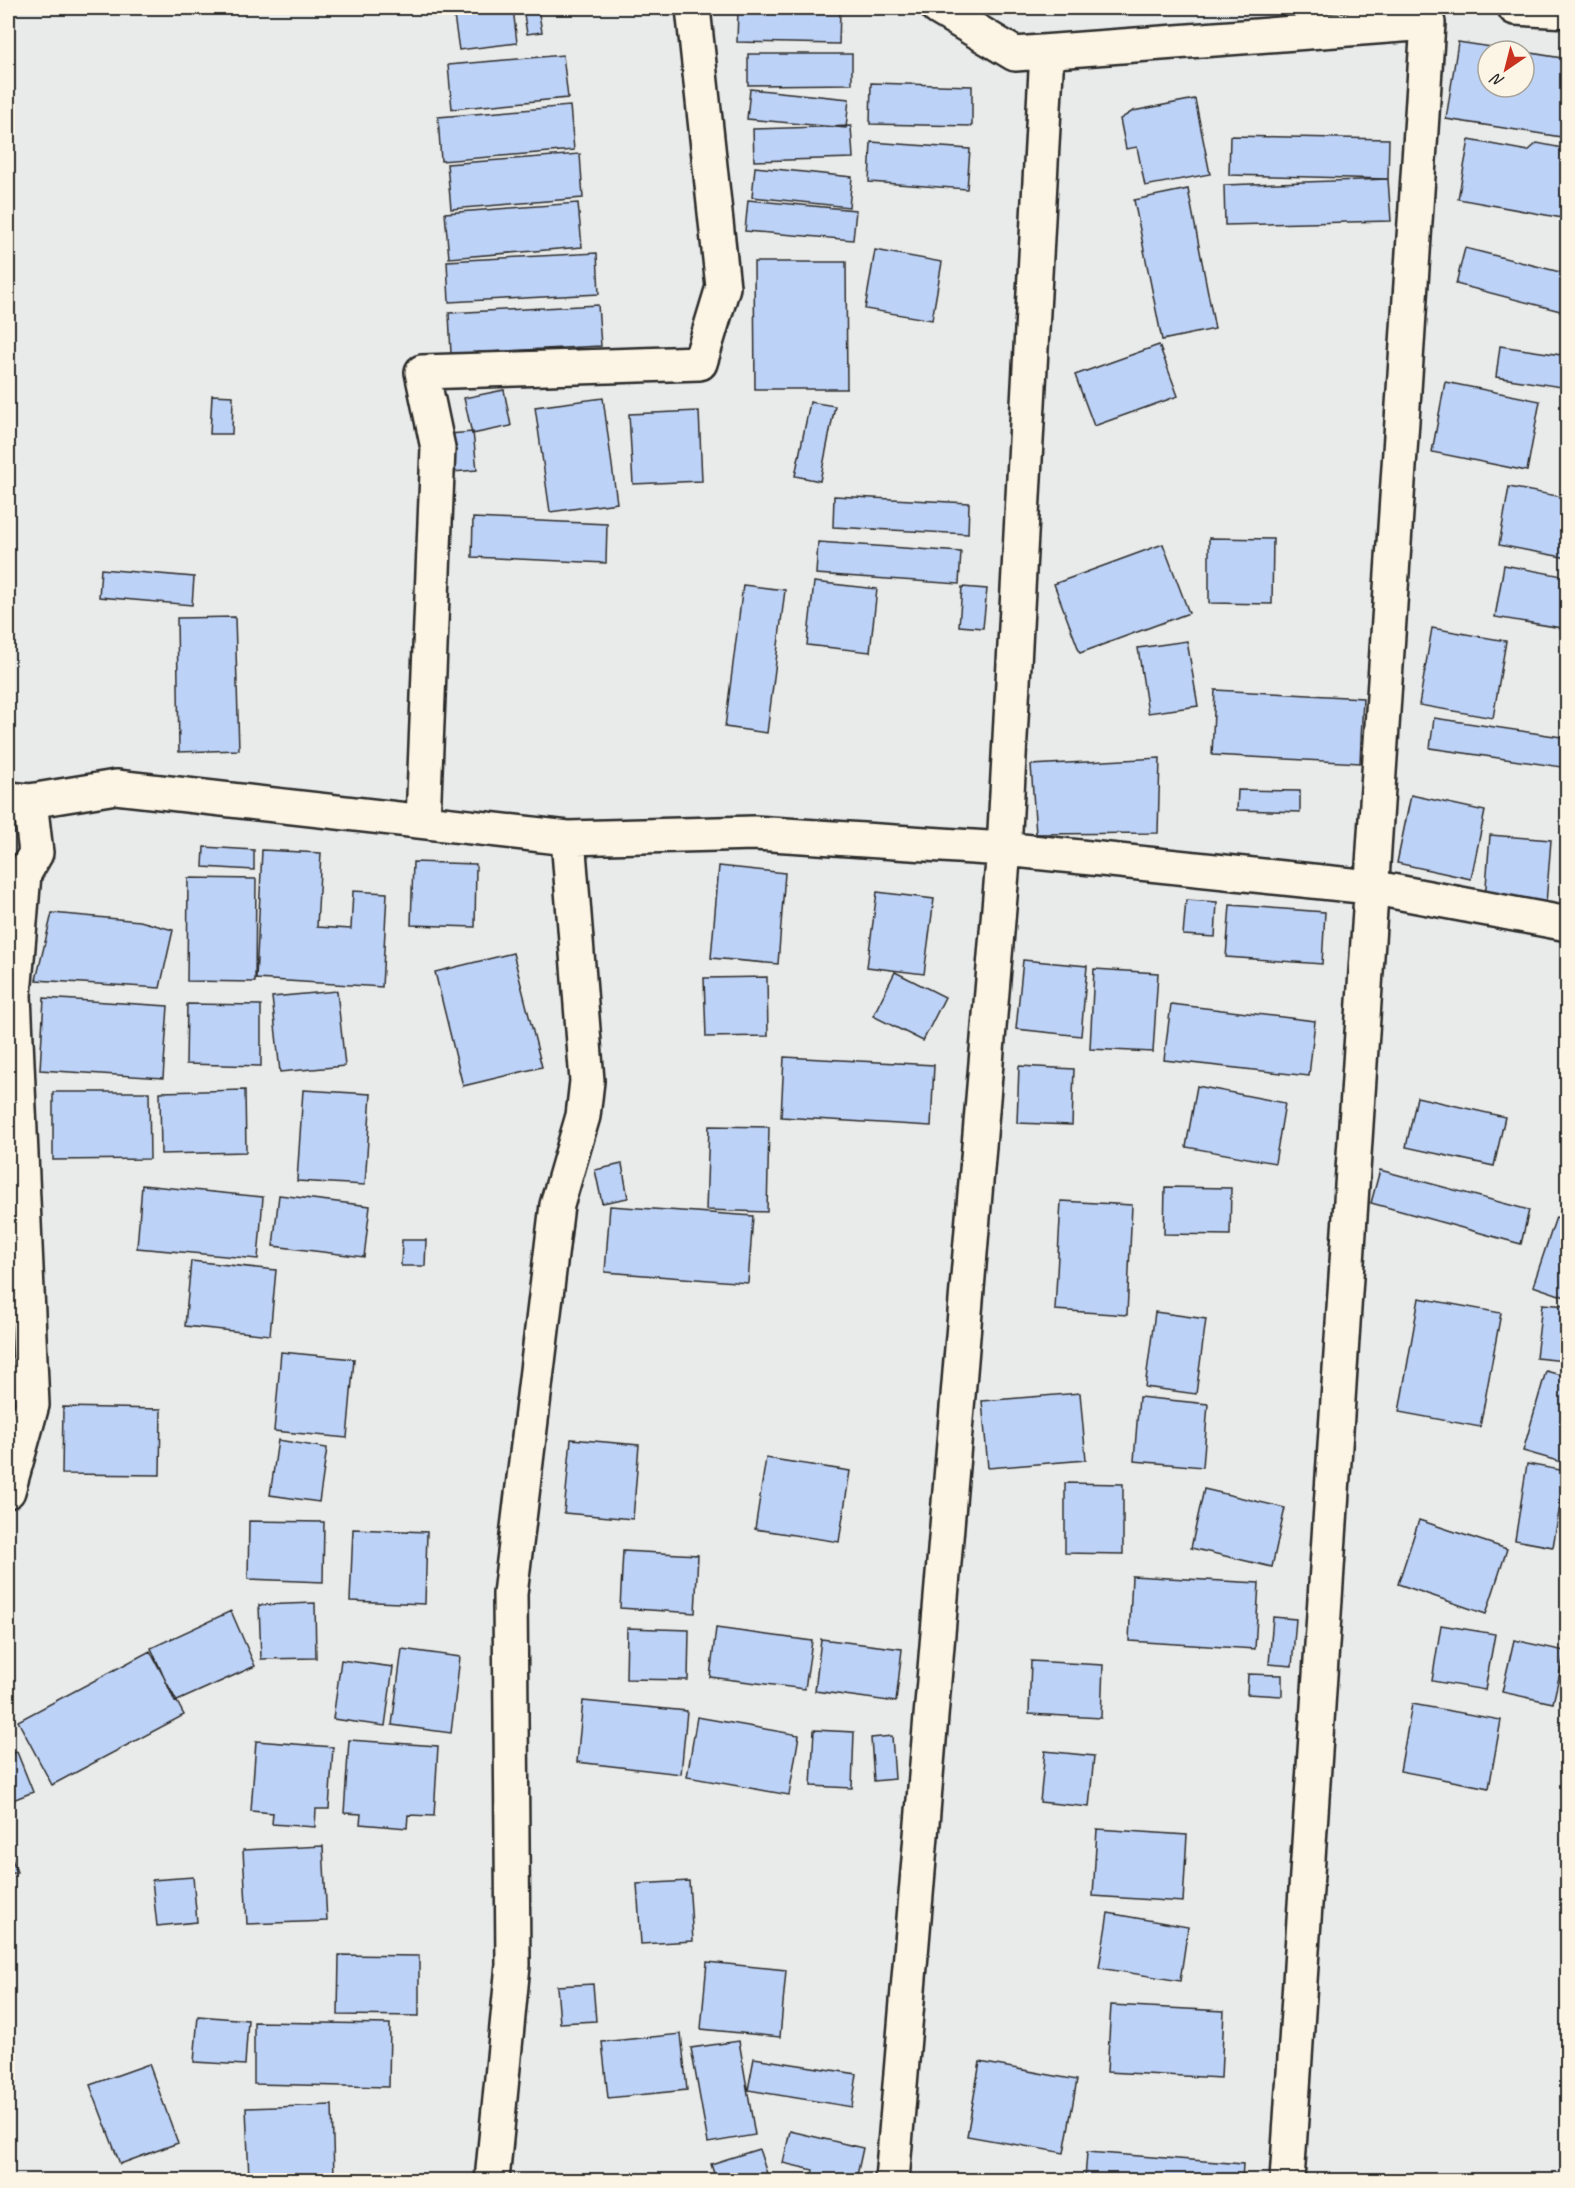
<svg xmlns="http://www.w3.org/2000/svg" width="1575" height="2188" font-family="Caveat,sans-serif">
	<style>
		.building { fill: #bdd2f7; stroke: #2b2b2b; stroke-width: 1.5 }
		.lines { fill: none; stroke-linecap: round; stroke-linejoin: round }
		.minor-casing { stroke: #2b2b2b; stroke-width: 38 }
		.minor { stroke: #fcf5e5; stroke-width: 33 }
	</style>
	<rect width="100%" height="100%" fill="#e9eaea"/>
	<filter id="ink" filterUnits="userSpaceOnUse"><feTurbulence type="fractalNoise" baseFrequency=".0167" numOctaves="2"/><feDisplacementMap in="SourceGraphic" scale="12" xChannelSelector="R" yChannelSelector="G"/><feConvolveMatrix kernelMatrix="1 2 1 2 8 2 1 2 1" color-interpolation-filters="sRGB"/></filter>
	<g filter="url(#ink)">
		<path class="building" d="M513 8 517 43 459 50 454 16Z
			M523 8H538L542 32 527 34Z
			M738 10 840 11 839 44 737 42Z
			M1458 42 1518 51H1488V87H1524V52L1568 59V138L1446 119Z
			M748 54H852V84L748 85Z
			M563 55 568 98 452 109 448 65Z
			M871 83 972 86V126L870 124Z
			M750 89 849 99 846 128 747 119Z
			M1195 99 1210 174 1145 186 1137 147 1126 149 1120 119 1133 111Z
			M570 106 574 150 441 161 438 117Z
			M851 126 853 158 754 161 753 129Z
			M1230 136 1389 139 1388 179 1229 175Z
			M1469 140 1528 151 1537 143 1568 149V219L1458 199Z
			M871 142 970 149 967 189 869 182Z
			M580 154 583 198 451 209 447 164Z
			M755 167 852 177 849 207 752 197Z
			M1388 179 1391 221 1225 225 1224 185Z
			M1188 189 1215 329 1162 340 1134 200Z
			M748 200 856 210 853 240 745 231Z
			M578 203 582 247 449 258 445 213Z
			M1465 248 1568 274V313L1456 284Z
			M875 250 942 262 932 320 865 309Z
			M597 253 599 294 449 302 447 261Z
			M754 262H846L847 389H755Z
			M598 305 601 346 451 354 449 313Z
			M1159 345 1178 396 1094 426 1075 375Z
			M1500 346 1568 356V388L1496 377Z
			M1445 382 1540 401 1527 471 1432 452Z
			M504 390 511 426 472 434 464 398Z
			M212 395 233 396 232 434H210Z
			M603 398 617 503 550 512 535 407Z
			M810 402 835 406 820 481 795 476Z
			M699 411 702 481 633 484 629 414Z
			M473 432 477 470 452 472 449 434Z
			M1509 487 1568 498V558L1499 545Z
			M834 496 969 503 968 534 833 527Z
			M473 518 607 524 606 563 472 557Z
			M1209 538 1273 539 1272 604 1209 603Z
			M818 542 961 552 959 584 816 574Z
			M1163 544 1189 613 1080 653 1054 584Z
			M1504 565 1568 577V629L1495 617Z
			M101 569 194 577 192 605 99 597Z
			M814 582 877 589 870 652 807 645Z
			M743 585 785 590 767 733 725 727Z
			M962 587 987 589 983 628 959 626Z
			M235 617 239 750 179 752 177 618Z
			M1432 628 1506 641 1493 718 1419 705Z
			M1187 641 1198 706 1148 713 1138 648Z
			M1215 690 1363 698 1360 763 1212 755Z
			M1434 718 1568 738V768L1430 748Z
			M1160 758 1158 833 1036 834 1031 765Z
			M1238 790 1300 791V812L1237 810Z
			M1411 795 1485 811 1471 879 1397 863Z
			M1490 835 1551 840 1546 904 1485 899Z
			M204 847 254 850V870L203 867Z
			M262 850 321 853 317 927 351 929 353 891 387 893 382 987 256 979Z
			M413 862 476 864 475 927 411 925Z
			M719 866 785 873 778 964 711 958Z
			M1568 872V909L1559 907Z
			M188 878 256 879 255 982 187 981Z
			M877 892 934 899 924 974 867 967Z
			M1186 900 1217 902 1215 937 1183 935Z
			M1230 905 1325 912 1322 964 1226 957Z
			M52 913 140 921 173 930 160 988 36 980Z
			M513 953 542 1067 463 1086 435 972Z
			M1023 960 1087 966 1081 1036 1016 1029Z
			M1094 969 1158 973 1153 1052 1090 1049Z
			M895 972 945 997 923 1041 873 1016Z
			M767 977 768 1036 706 1037 704 978Z
			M337 991 345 1066 280 1072 272 997Z
			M44 998 168 1006 163 1078 40 1070Z
			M187 1004 261 1005V1066L186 1064Z
			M1171 1004 1315 1021 1309 1076 1164 1060Z
			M784 1057 934 1065 931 1126 781 1117Z
			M1019 1066 1074 1069 1072 1125 1017 1123Z
			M1197 1086 1285 1103 1275 1163 1186 1147Z
			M245 1090 246 1152 161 1154 160 1092Z
			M303 1090 371 1094 365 1185 297 1181Z
			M53 1092H149L150 1159 53 1160Z
			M1417 1097 1505 1117 1494 1166 1406 1147Z
			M709 1126 769 1127 767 1212 706 1210Z
			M622 1164 628 1198 602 1203 595 1170Z
			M1380 1170 1529 1210 1521 1244 1371 1203Z
			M142 1185 263 1197 258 1259 137 1248Z
			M1165 1187 1231 1188 1230 1235 1164 1234Z
			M279 1195 370 1206 364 1257 273 1246Z
			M1061 1201 1132 1205 1127 1315 1055 1310Z
			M610 1206 753 1216 748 1283 605 1272Z
			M1556 1217 1568 1221V1298L1533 1286Z
			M402 1240H426L425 1266H401Z
			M191 1261 276 1270 270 1335 185 1326Z
			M1419 1298 1501 1313 1480 1427 1399 1412Z
			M1542 1304 1568 1306 1565 1361 1536 1358Z
			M1155 1312 1206 1319 1196 1394 1145 1387Z
			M281 1352 354 1359 347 1438 274 1431Z
			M1546 1371 1568 1377V1464L1523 1451Z
			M1080 1393 1086 1460 988 1468 982 1401Z
			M1139 1397 1208 1404 1203 1467 1134 1461Z
			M63 1407 161 1409 160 1475 62 1474Z
			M571 1439 639 1445 633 1519 564 1513Z
			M278 1440 327 1448 319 1502 270 1495Z
			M766 1458 850 1471 839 1542 755 1529Z
			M1527 1464 1566 1471 1553 1547 1515 1540Z
			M1065 1483 1123 1484V1554L1065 1553Z
			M1204 1489 1285 1508 1272 1567 1191 1548Z
			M1419 1520 1507 1549 1486 1614 1398 1584Z
			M249 1521 324 1522 323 1582 248 1579Z
			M353 1529 427 1532 425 1604 350 1601Z
			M623 1551 698 1555 695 1613 620 1608Z
			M1132 1576 1259 1583 1255 1649 1129 1641Z
			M315 1603 316 1658 261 1659 259 1605Z
			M231 1611 255 1666 175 1702 151 1648Z
			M1273 1617 1296 1619 1292 1666 1269 1664Z
			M1441 1625 1495 1634 1485 1690 1432 1681Z
			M627 1628 689 1630 688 1680 626 1679Z
			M716 1628 812 1641 805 1689 710 1677Z
			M821 1639 902 1649 896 1702 815 1691Z
			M1514 1640 1565 1651 1553 1703 1502 1692Z
			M402 1649 460 1657 451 1733 392 1725Z
			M150 1651 184 1715 52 1785 18 1721Z
			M341 1660 393 1667 385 1726 333 1719Z
			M1031 1661 1103 1665 1101 1718 1029 1714Z
			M1248 1674 1282 1675V1696L1247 1694Z
			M583 1701 687 1711 681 1774 577 1762Z
			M1412 1704 1501 1720 1489 1788 1400 1771Z
			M697 1717 799 1735 789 1795 687 1777Z
			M814 1730 854 1732 852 1788 811 1786Z
			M892 1736 895 1779 874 1781 871 1738Z
			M349 1740 438 1746 434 1816 408 1815 407 1828 360 1824 361 1814 344 1813Z
			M256 1741 333 1747 329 1809H316L315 1827 272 1824 273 1813 251 1811Z
			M1045 1751 1094 1756 1089 1807 1040 1802Z
			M17 1752 33 1792 8 1802V1755Z
			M1097 1829 1187 1835 1183 1902 1093 1896Z
			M323 1846 327 1921 247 1924 243 1850Z
			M8 1849 17 1872 8 1875Z
			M193 1877 197 1922 157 1926 152 1880Z
			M689 1881 693 1941 641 1944 637 1884Z
			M1108 1913 1188 1927 1180 1981 1099 1968Z
			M339 1955 419 1956V2016L338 2015Z
			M707 1962 786 1970 780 2037 701 2029Z
			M593 1984 596 2021 560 2023 557 1986Z
			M1111 2005 1224 2011 1221 2078 1107 2072Z
			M198 2016 248 2020 245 2065 194 2062Z
			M254 2022 390 2024 389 2087 254 2084Z
			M681 2034 687 2090 608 2098 602 2042Z
			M739 2041 755 2135 708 2143 691 2048Z
			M754 2058 857 2074 852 2107 748 2090Z
			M980 2062 1077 2080 1064 2153 967 2136Z
			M149 2064 178 2143 120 2164 90 2085Z
			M332 2105 334 2176 249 2179 246 2108Z
			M790 2131 863 2148 856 2180H811L813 2170 783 2163Z
			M759 2149 769 2180H716L711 2164Z
			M1087 2152 1243 2164 1242 2180H1085Z"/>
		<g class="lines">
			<g class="minor-casing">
				<path id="minor" d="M938 8 1015 54 1428 23 1287 2180
					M1515 8 1568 11
					M8 799 30 801 116 787 568 838 754 833 1004 849 1370 887 1568 924
					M423 821 438 448 422 372 700 363 723 287 693 8
					M8 1491 32 1405 14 995 24 874 36 853 30 801
					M492 2180 513 1965 510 1594 557 1205 583 1116 587 1081 568 838
					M892 2180 1004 849 1047 52"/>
			</g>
			<use href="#minor" class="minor"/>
		</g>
	</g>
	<rect width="1575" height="2188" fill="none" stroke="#fcf5e5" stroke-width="30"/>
	<rect x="15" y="15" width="1545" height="2158" fill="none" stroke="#2b2b2b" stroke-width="2" filter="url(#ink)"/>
	<g transform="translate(1506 69) rotate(215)"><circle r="28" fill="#fcf5e5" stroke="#a8a49b" stroke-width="1.5"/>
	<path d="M0-4.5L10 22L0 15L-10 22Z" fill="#c8321e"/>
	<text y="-9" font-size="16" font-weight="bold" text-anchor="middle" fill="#2b2b2b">N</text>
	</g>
</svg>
